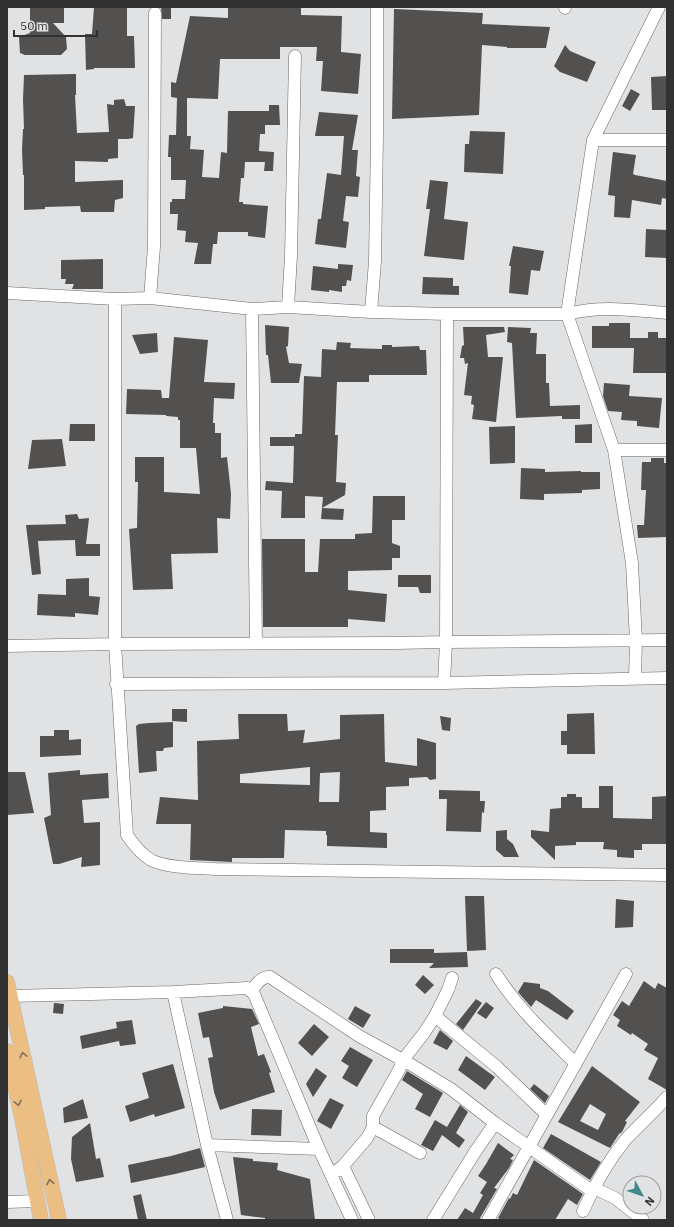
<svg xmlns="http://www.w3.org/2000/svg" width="674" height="1227" font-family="'IBM Plex Sans',sans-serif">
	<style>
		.building { fill: #525150; fill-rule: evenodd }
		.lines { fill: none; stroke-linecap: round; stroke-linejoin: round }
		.minor-casing { stroke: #676768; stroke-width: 13 }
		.major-casing { stroke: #bdbdbe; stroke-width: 16 }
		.minor { stroke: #fff; stroke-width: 12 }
		.major { stroke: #ebbe83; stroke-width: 15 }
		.oneway { stroke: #857157 }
	</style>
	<rect width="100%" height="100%" fill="#e1e2e3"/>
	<path class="building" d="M30 7H64V23H53L66 37 67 49 61 55H25L20 53 19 37 30 33Z
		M94 7H127V36H134L135 68H94V69L86 70 85 34H92Z
		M161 7H171V19H162Z
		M228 7H301V15L342 16 341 52 361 54 358 94 321 91 323 61H316L317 47H280V59H220L218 99 187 98V136H191L190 149 204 150 202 177 219 178 221 152 227 153 228 111H269V105H279L280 125H265V134H260L259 151 274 152 273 171H264L265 162H245L244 178H241L239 202H243V204L268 206 265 238 248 236V232H218L217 244H213L211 264H194L198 243 185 242 186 231 177 230 178 214H170V202H172V199H185L186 180H171V157H168L169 135H176L177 98 171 97V82L176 83 190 16 228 18Z
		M394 9 483 13 482 24 550 27 546 48H507V47L482 45 479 115 392 119Z
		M565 45 570 51 596 62 587 82 560 72 554 66Z
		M76 74V95H75L77 133 109 132 107 104 114 105V100L124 99 126 106H135L133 138 128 139H118V158L108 159V162L75 161V182L123 180V198L115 200 114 212H81L80 206 45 207V209L24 210V175H23L22 149 23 129H24L23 99 24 75Z
		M667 76V110H652L651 77Z
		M631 89 640 94 630 111 622 106Z
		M319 112 358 115 352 150H358L356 176 360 177 358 197 346 196 343 221 349 222 346 248 315 244 318 219H321L327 173 341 175 344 136H315Z
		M470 131 505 132 503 174 464 172 465 144H469Z
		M613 152 636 155 633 174 635 175 667 181V199L662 198 661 205 632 200 630 218 614 217 615 196 608 195Z
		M430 180 448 182 444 219 468 222 464 260 424 256 430 209H426Z
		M646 229 667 230V258L645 257Z
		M513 246 544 251 540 271 531 270 528 295 509 293 511 266H509Z
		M103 259V289H72L74 284H65L66 279H61V260Z
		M338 264 353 265 351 281 347 280 346 286H342V292L329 290V292L311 290 313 266 338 269Z
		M423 277 453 278V286H459V295L422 294Z
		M609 323H630V338H648V332H658V338H667V373H633L634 348H592V326H609Z
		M265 325 289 327 288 346 286 347 289 363 302 364 299 383H271L268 355H266Z
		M463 327H504L505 332 486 335 488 357H503L496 422 472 419 474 405 471 404 472 396 464 395 468 363 465 364 464 358H460L462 346 464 345Z
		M508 327 531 328 530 333H537L536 354H546V383H549L550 406 580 405V419H562V416L516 418 512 343 507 342Z
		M157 333 158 352 140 354 132 335Z
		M174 337 208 340 204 382 235 383 234 399 214 398 213 423H215V433H221V458L227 457 231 494 230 519 217 518 218 553 171 554 173 589 133 590 129 529 137 528 138 482H135V457H164V492L200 494 196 448H180V420H178V417L166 416V415L126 414 127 389 161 390 162 398H169Z
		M337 342 351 343 350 348 382 349V345H392V347L419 346 420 350H426L427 375H369V382H337L335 435H338L336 482 346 483 345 495 322 508 323 497 305 496V518H281L282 491 265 490 266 481 293 483 294 446H270V437H295V434H302L304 376 321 377 322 349 336 350Z
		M604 383 630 385 629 396 662 398 659 428 637 426V421L621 420 622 412 608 411 603 396Z
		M70 424H95V441H69Z
		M592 424V443H575V425Z
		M515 426V463L490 464 489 427Z
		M62 439 66 466 28 469 32 440Z
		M651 458H664V463H667V537L638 538 637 525H644L646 490H641L642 462H651Z
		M521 468 545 469V472L581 471V472H600V489L582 490V493L544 494V500L520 499Z
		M373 496H405V520H392V543L400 546V558H392V570L348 571V590L387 594 385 622 348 619V627H263L262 539H305V572H318L320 539H355V534L372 533Z
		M322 508 344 509 343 520 321 519Z
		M77 514 79 519 89 518 86 544H100V556H76L75 540 38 541 41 574 32 575 26 525 66 524 65 515Z
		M398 575H431V593H420L418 587H398Z
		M89 578V596L100 597 98 615 75 613V617L37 615 38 594 66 595V579Z
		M172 709H187V722L172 721Z
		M594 713 595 754H567V745H561V731H567V714Z
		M238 714H287L288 731 305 730 303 743 340 739V715L384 714 385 762 417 766V738L436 743V779L430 780 427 777 409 778V786L386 787V810L370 811V832L387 833V848L327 846V835H326V831L285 830 284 858H232V862L190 860 191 824H156L160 797 198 800 197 741 239 739ZM310 767V785L240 783V774ZM340 772 339 802H319L320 773Z
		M440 716 451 718 450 731 442 730Z
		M173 722V747L164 748 163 751H156L157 771 139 773 136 726 139 724 149 723Z
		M54 730H69V740L81 739V755L40 757V736H54Z
		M80 770V775L108 773 109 798 82 800 84 823 100 822V865L81 867 82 857 59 864H53L44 818 51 815 48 773Z
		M7 772H25L34 813 7 815Z
		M599 786H613V818L652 819V797L667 796V844H642V850H634V858L617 857V850L603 849 604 842H576V845L555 846V860L531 837V830L549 832 550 809 561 808V797H567V794H576V797H582V808H599Z
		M439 790 480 791V801H485L484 813 482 812 481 832 446 831 447 799H439Z
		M507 830V839L513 844 519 857H504L496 850V831Z
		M465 896H484L486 950 467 951Z
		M616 899 634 901 633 927 615 928Z
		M390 949H434V953L467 952 468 967 429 968 434 963H390Z
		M423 975 434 985 425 994 415 985Z
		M644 981 655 989 658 983 667 988V1090L648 1079 658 1058 644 1050 648 1044 632 1033 631 1035 617 1026 620 1020 613 1015 622 1001 629 1006Z
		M524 982 540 984V988L548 991 574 1011 567 1020 536 1000 531 1007 518 992Z
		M476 999 482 1003 463 1030 456 1024Z
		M486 1002 494 1008 486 1019 477 1013Z
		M54 1003 64 1004 63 1014 53 1013Z
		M223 1006 252 1009 259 1024 251 1027 258 1056 264 1054 271 1072 269 1073 275 1092 220 1110 214 1092 208 1058 213 1057 209 1037 203 1038 198 1013 223 1008Z
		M355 1006 371 1015 363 1028 348 1019Z
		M132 1020 136 1044 120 1046 119 1041 82 1049 80 1036 117 1028 116 1022Z
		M314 1024 329 1037 312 1056 298 1043Z
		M440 1030 453 1041 447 1050 433 1043Z
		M350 1047 373 1060 357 1087 342 1078 349 1066 341 1061Z
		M466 1056 495 1077 485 1090 458 1070Z
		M173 1064 185 1108 155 1117 154 1114 130 1122 125 1106 149 1098 142 1073Z
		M592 1066 640 1102 625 1121 627 1122 622 1132 619 1134 610 1148 558 1122ZM590 1104 606 1114 598 1130 580 1121Z
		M316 1068 327 1076 313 1097 306 1084Z
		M407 1071 443 1093 430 1117 415 1109 423 1094 402 1080Z
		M534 1084 549 1096 545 1103 530 1089Z
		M330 1098 344 1105 331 1129 317 1121Z
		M83 1099 88 1118 64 1123 63 1108Z
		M460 1105 468 1112 456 1133 465 1140 459 1148 442 1135 433 1151 421 1145 435 1120 447 1127Z
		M252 1109 282 1110 281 1136 251 1135Z
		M90 1123 96 1159 100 1158 104 1177 76 1182 71 1159 72 1137Z
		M551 1134 601 1162 590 1180 543 1148Z
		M498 1143 514 1155 510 1159 513 1160 509 1168 494 1188 497 1189 480 1218 481 1220H457L465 1208 473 1213 483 1195 480 1193 487 1182 478 1176 486 1164Z
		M200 1148 205 1167 175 1174 131 1183 128 1165 171 1156Z
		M233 1157 253 1159V1161L278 1163 277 1170 310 1179 315 1220H265V1218L241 1215Z
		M534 1160 583 1194 577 1205 568 1199 555 1220H501L498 1218 509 1198 510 1199 513 1193 517 1195Z
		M141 1194 147 1220H138L133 1196Z"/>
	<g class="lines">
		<g class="minor-casing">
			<path id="minor" d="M565 7V8
				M593 140H667
				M7 293 115 299 150 298 252 309 288 307 371 312 447 314H567C602 305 632 310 667 313
				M150 298 154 247 155 13
				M115 299V644L127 835C133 844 141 854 151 860 167 868 196 868 215 869L667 875
				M288 307 291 256 295 56
				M252 309 256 643
				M371 312 375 261 377 136V7
				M614 450H667
				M7 646 115 644 395 643 446 642 667 640
				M635 679 636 640 632 563 614 450 567 314 593 140 659 7
				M444 683 446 642 447 314
				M116 684 444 683 667 678
				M496 974C518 1009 547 1035 576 1064
				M251 991C256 985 261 976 270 977L359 1036 410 1064 451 1089 495 1123 592 1191
				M173 992 207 1145 227 1220
				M10 996 173 992 247 988 254 994 319 1149 352 1220
				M435 1016 448 990 452 978
				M373 1127 420 1153
				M207 1145 319 1149
				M343 1166 369 1220
				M331 1175 343 1166 367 1138 373 1127V1116L399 1070 403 1060 424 1033 435 1016 497 1067 547 1115
				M594 1188 615 1198 643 1220
				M7 1202 38 1201
				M583 1211C594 1186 608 1161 626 1139 639 1125 654 1112 667 1097
				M433 1220 475 1152 495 1123
				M488 1220 626 974"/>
		</g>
		<g class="major-casing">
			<path id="major" d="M7 982 59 1220
				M7 1051 22 1117 41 1220"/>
		</g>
		<use href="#minor" class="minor"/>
		<use href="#major" class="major"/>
	</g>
	<defs><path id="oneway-chevron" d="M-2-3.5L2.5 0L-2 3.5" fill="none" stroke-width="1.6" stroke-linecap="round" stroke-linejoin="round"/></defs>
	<g class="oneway">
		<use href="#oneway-chevron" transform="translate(23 1055) rotate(-102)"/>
		<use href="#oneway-chevron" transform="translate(18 1103) rotate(78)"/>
		<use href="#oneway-chevron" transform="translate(50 1182) rotate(-100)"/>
	</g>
	<rect width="674" height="1227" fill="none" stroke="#323233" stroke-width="16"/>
	<g transform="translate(642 1195) rotate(130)"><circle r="19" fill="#e1e2e3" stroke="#9b9c9d"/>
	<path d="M0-3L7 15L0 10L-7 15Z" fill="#408889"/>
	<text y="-6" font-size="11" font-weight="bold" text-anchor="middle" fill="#323233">N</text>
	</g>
	<path d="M14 30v6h83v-6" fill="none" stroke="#323233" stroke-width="2"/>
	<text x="20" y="30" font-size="12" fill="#323233" stroke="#e1e2e3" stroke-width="3" paint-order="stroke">50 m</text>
</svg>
